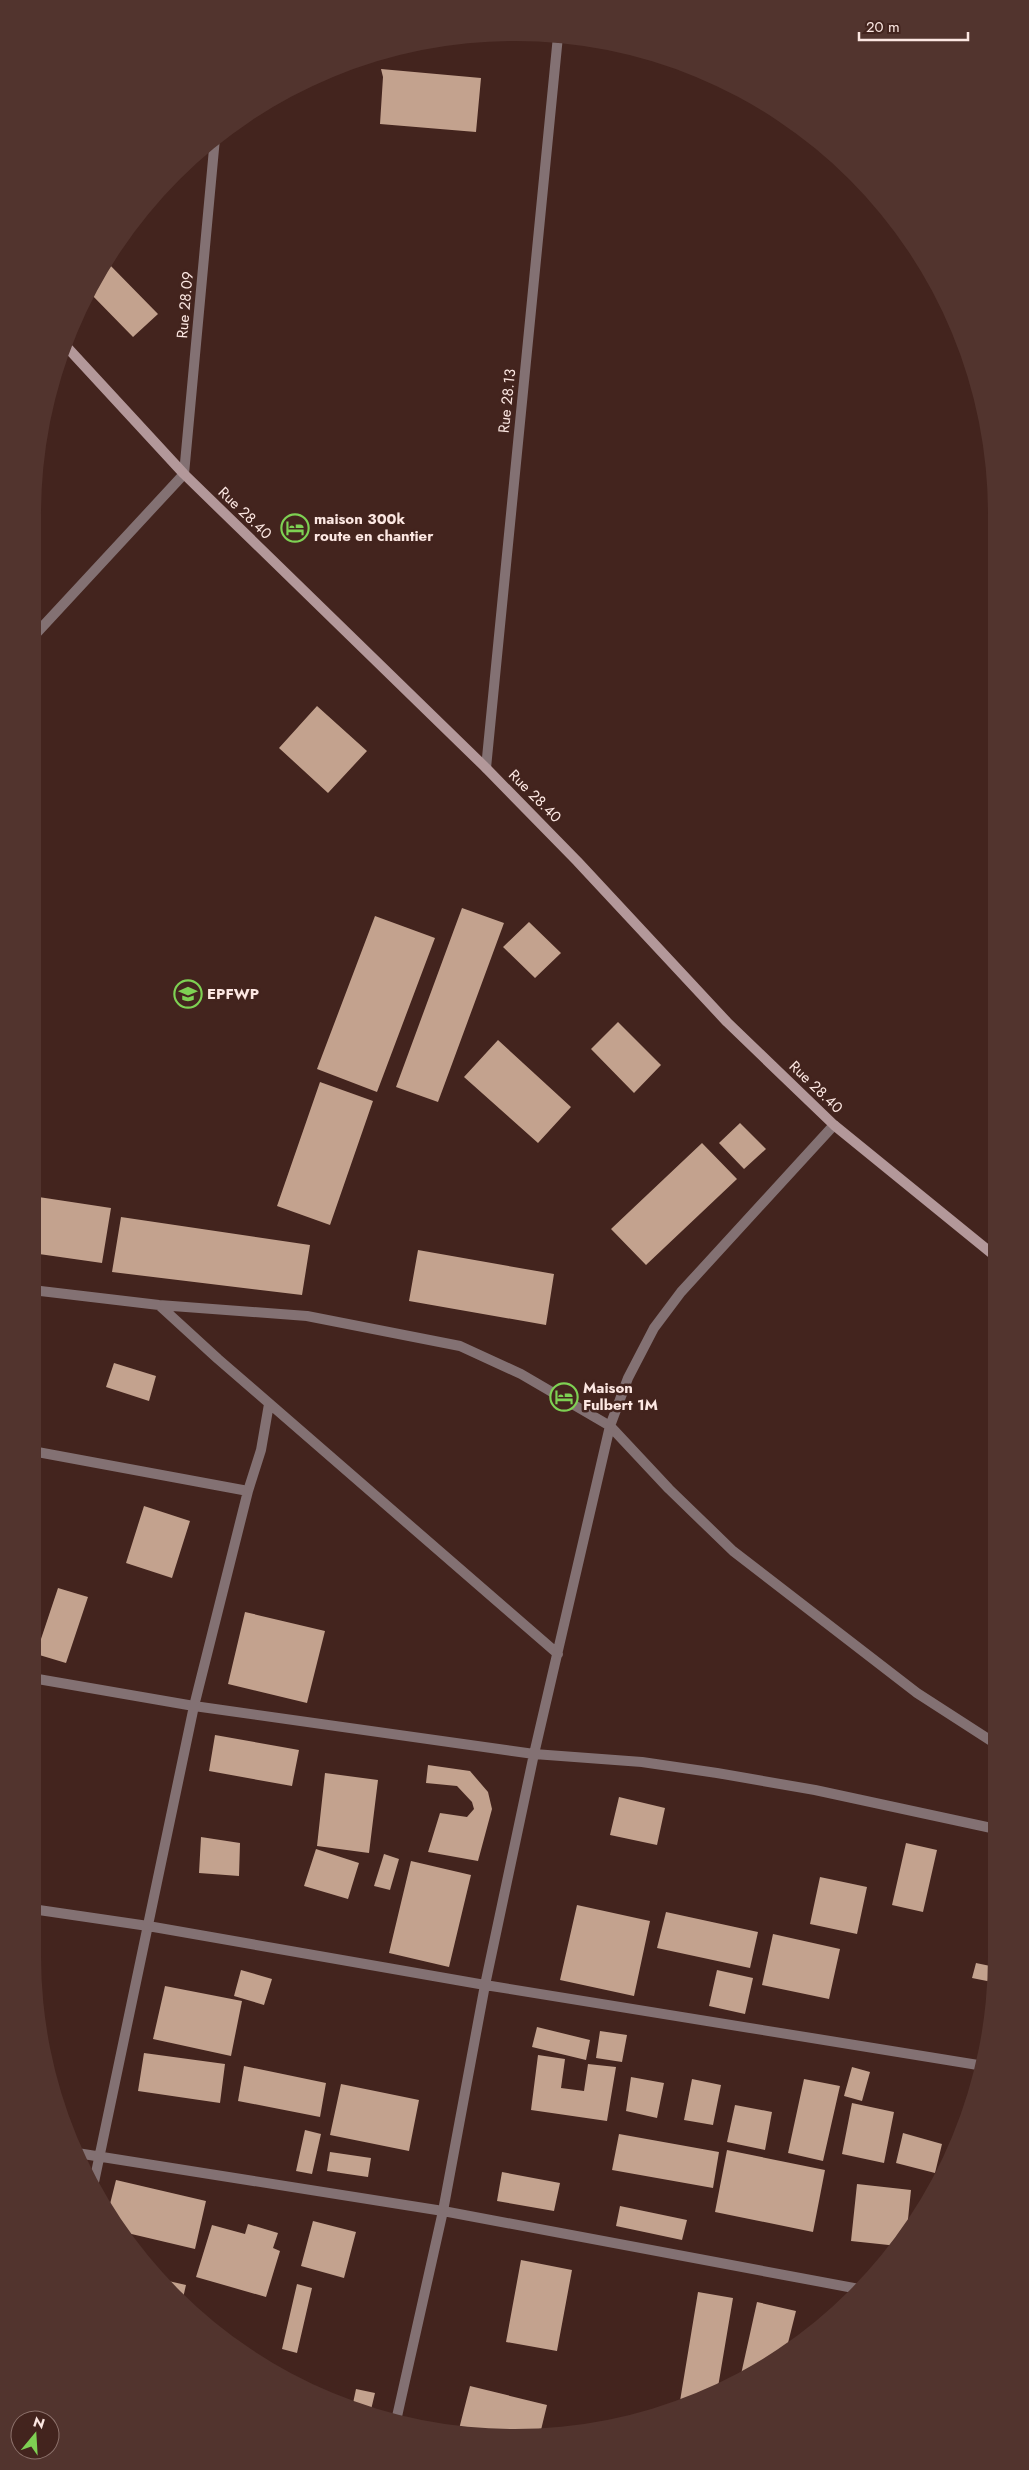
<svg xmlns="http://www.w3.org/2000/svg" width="1029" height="2470" font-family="Jost,sans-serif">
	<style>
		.building { fill: #c3a28e }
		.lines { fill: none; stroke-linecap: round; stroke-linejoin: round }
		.street { stroke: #837173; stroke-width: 10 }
		.secondary { stroke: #b3989a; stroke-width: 10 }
		.labels { text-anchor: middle; stroke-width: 5; stroke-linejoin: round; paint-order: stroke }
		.street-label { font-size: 15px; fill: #fce7e2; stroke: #43241e }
		.poi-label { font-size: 15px; font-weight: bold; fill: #fce7e2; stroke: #43241e; text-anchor: start }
	</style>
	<rect width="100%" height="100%" fill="#43241e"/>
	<path class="building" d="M381 69 481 78 476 132 380 124 383 77Z
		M106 261 158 314 133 337 89 292Z
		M317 706 367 751 328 793 279 748Z
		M462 908 504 923 438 1102 396 1087Z
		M375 916 435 938 377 1092 317 1069Z
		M529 922 561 953 535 978 503 947Z
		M618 1022 661 1065 634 1093 591 1049Z
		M498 1040 571 1107 538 1143 464 1077Z
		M320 1082 373 1101 330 1225 277 1206Z
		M740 1123 766 1149 744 1169 719 1143Z
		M702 1143 737 1179 646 1265 611 1229Z
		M32 1196 111 1208 102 1263 32 1253Z
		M121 1217 310 1245 302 1295 112 1272Z
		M418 1250 554 1274 546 1325 409 1301Z
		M114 1363 156 1376 149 1401 106 1387Z
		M144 1506 190 1521 172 1578 126 1563Z
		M58 1588 88 1597 66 1663 36 1654Z
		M245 1612 325 1631 307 1703 228 1684Z
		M215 1735 299 1750 292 1786 209 1771Z
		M428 1765 470 1771 488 1792 492 1809 478 1861 428 1852 440 1813 467 1817 474 1809 472 1802 457 1786 426 1783Z
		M325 1773 378 1780 369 1853 317 1846Z
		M619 1797 665 1808 657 1845 610 1835Z
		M201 1837 240 1843 239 1876 199 1873Z
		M906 1843 937 1850 923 1912 892 1905Z
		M316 1849 359 1863 348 1899 304 1886Z
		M384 1854 399 1859 390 1890 374 1886Z
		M411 1861 471 1875 449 1967 389 1953Z
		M820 1877 867 1887 857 1934 810 1924Z
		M577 1905 650 1921 634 1996 560 1980Z
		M666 1912 758 1932 750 1968 657 1948Z
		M996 1916V1953L988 1951Z
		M773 1934 840 1949 829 1999 762 1985Z
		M976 1963 995 1967 992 1982 972 1978Z
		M241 1970 272 1979 264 2005 234 1996Z
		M717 1970 753 1978 745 2014 709 2006Z
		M165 1986 242 2001 231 2056 153 2039Z
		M537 2027 590 2040 586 2060 532 2047Z
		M600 2031 627 2035 622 2062 596 2058Z
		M144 2053 225 2064 220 2103 138 2091Z
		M538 2055 565 2059 561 2088 584 2091 588 2064 616 2067 607 2121 531 2110Z
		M244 2066 326 2083 320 2117 238 2101Z
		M852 2067 870 2072 862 2101 844 2096Z
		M631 2077 664 2083 657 2118 626 2111Z
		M692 2079 721 2085 713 2125 684 2120Z
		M804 2079 840 2086 823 2161 788 2153Z
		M341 2084 419 2100 409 2151 330 2135Z
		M852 2103 894 2112 884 2163 842 2154Z
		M735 2105 772 2112 765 2150 727 2142Z
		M305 2130 321 2134 312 2174 296 2171Z
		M903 2133 942 2144 935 2173 896 2163Z
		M619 2134 719 2152 713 2188 612 2170Z
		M727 2150 825 2170 813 2232 715 2212Z
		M330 2152 371 2158 368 2177 327 2171Z
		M502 2172 560 2183 554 2211 497 2201Z
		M116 2180 206 2201 195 2249 123 2232 108 2212Z
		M857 2184 911 2190 907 2229 898 2246 851 2241Z
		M620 2206 687 2220 682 2240 616 2226Z
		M313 2221 356 2232 344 2278 301 2266Z
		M248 2224 278 2233 273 2248 280 2251 266 2297 196 2277 212 2225 245 2234Z
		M521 2260 572 2270 557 2351 506 2342Z
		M164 2280 186 2285 183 2298 163 2282Z
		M297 2284 312 2288 297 2353 282 2349Z
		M698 2292 733 2298 718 2387 680 2401Z
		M757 2302 796 2311 786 2351 756 2373 740 2379Z
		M470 2386 547 2405 541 2430 458 2433Z
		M356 2389 375 2393 370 2414 352 2408Z"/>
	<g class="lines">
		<path class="street" d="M32 638 184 474 215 138
			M486 768 558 36
			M32 1290 159 1305 307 1316 460 1346 521 1374 610 1426 669 1489 733 1551 917 1693 996 1744
			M159 1305 218 1359 558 1654
			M32 1451 248 1491
			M32 1678 194 1706 534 1754 642 1762 717 1773 815 1790 996 1829
			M32 1909 148 1926 485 1985 978 2065
			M77 2153 443 2211 859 2289
			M93 2187 194 1706 248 1491 261 1450 269 1404
			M396 2421 443 2211 485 1985 534 1754 610 1426 628 1378 654 1328 681 1292 834 1125"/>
		<path class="secondary" d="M65 345 184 474 486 768 577 861 727 1022 834 1125 995 1256"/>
	</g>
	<defs>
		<g id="hotel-ring" transform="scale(1.4375)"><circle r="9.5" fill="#43241e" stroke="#7ed153" stroke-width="1.5"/><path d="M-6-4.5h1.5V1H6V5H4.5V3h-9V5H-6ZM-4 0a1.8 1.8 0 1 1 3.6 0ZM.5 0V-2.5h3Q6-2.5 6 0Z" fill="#7ed153"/></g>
		<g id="school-ring" transform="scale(1.4375)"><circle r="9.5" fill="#43241e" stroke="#7ed153" stroke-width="1.5"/><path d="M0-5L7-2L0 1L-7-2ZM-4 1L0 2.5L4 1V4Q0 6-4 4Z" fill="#7ed153"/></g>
	</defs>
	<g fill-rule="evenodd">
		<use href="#hotel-ring" x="295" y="528"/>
		<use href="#school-ring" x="188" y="994"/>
		<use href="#hotel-ring" x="564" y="1397"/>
	</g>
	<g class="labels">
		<g class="street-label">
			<text transform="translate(185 305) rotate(-85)" y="5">Rue 28.09</text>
			<text transform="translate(507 401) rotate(-84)" y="5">Rue 28.13</text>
			<text transform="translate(245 513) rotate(44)" y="5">Rue 28.40</text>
			<text transform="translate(535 796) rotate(45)" y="5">Rue 28.40</text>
			<text transform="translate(816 1087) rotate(44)" y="5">Rue 28.40</text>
		</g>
		<g class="poi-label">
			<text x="314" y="524">maison 300k<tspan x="314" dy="17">route en chantier</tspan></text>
			<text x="207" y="999">EPFWP</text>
			<text x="583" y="1393">Maison<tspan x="583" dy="17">Fulbert 1M</tspan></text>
		</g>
	</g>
	<path d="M0 0H1029V2470H0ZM514 41H515A473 473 0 0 1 988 514V1956A473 473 0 0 1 515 2429H514A473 473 0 0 1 41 1956V514A473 473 0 0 1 514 41Z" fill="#52342e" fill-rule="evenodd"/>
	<g transform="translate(35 2435) rotate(18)"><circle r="24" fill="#43241e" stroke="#8d726c"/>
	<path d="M0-4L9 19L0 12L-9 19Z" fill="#7ed153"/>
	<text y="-8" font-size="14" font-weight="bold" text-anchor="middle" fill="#fce7e2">N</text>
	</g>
	<path d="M859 32v8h109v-8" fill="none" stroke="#fce7e2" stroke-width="2.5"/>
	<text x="866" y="32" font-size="15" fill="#fce7e2" stroke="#43241e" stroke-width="4" paint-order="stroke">20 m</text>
</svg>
